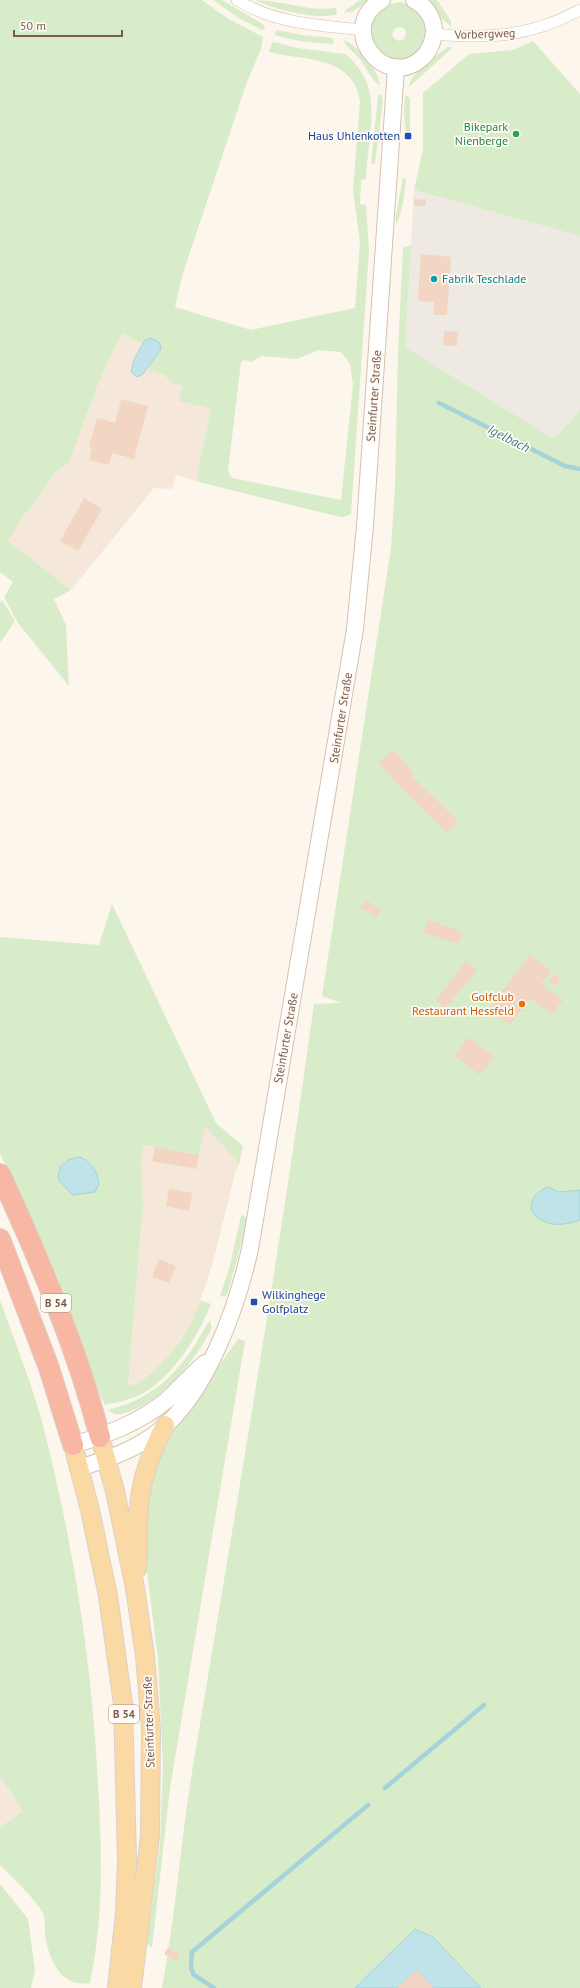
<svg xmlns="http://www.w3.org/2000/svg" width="580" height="1988" font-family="'PT Sans',sans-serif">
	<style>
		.residential { fill: #f5e8da }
		.industrial { fill: #efe9e4 }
		.green { fill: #d8ecc9; fill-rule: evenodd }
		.water { fill: #bfe3e8; stroke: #a5d3da }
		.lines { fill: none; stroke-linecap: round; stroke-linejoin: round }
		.stream { stroke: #a5d3da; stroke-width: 4.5 }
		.building { fill: #f3d5c3 }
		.street-casing { stroke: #d1beb0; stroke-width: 12 }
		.secondary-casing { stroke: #d6c0b0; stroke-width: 18 }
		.primary-casing { stroke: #dad1cd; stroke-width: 20 }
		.highway-casing { stroke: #dad1cd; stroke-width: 22 }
		.street { stroke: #fff; stroke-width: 11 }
		.secondary { stroke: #fff; stroke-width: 16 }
		.primary { stroke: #fbd9a5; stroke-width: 18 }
		.highway { stroke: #f7b7a3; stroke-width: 20 }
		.leisure-dot { fill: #2e9e5b; stroke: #fffaf3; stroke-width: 1.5 }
		.transit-dot { fill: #1a4fb4; stroke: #fffaf3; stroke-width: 1.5 }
		.culture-dot { fill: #0f9aa8; stroke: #fffaf3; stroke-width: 1.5 }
		.food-dot { fill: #e8710a; stroke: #fffaf3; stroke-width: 1.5 }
		.labels { text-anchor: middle; stroke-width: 3.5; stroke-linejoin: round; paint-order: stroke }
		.shield { fill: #fffaf3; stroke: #a28b7f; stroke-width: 1 }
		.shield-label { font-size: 11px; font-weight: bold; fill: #7a5c4d }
		.street-label { font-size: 12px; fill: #7a5c4d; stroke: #fffaf3 }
		.leisure-label { font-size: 12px; fill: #27864d; stroke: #fffaf3; text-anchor: end }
		.transit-label { font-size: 12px; fill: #164399; stroke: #fffaf3; text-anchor: end }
		.culture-label { font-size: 12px; fill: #0d838f; stroke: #fffaf3; text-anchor: start }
		.food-label { font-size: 12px; fill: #c56008; stroke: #fffaf3; text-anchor: end }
		.water-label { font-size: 13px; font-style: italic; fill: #437c86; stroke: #fffaf3 }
	</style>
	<rect width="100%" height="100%" fill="#fdf6ec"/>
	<path class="residential" d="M122 333 138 341H144L131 371 143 374 149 366 152 372 164 375 171 383 183 386 180 401 211 409 197 475 199 482 176 475 172 489 154 488 71 590 7 541 21 519 40 495 54 474 69 462 100 379Z
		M204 1125 239 1164 235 1173 214 1258 205 1287 189 1328 162 1363 142 1380 128 1385 143 1204 141 1159 143 1145 199 1155Z
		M0 1776 23 1811 0 1827Z"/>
	<path class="industrial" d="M414 190 580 236V411L554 439 405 347Z"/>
	<path class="green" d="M0 0H202L227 18 263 37 261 49 247 82 182 276 175 307 251 330 355 308 360 243 353 190 360 101C353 55 304 61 269 52L272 43 274 42 297 48 345 54C387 87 367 135 366 179L361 180 360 204 366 205 369 251 351 514 344 517 336 516 199 482 197 475 211 409 179 401 183 386 171 383 164 375 149 371V366L161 345C154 335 146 344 137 341 132 339 127 335 122 333L100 379 69 462 54 474 40 495 21 519 8 541 71 590 54 599 66 625 69 686 18 623 4 597 13 582 0 572ZM318 350 341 352 350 364 353 385 341 500 232 478 228 471 241 362 244 360 251 362 262 356 297 359Z
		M213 0H222L264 25 265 29 262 30 237 17Z
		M255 0C282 0 308 12 336 8L337 14C318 21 274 9 255 0Z
		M360 0H368L354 11 344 13 347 9Z
		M429 0H437L451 21V26L442 19Z
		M401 2 416 8 427 26 424 47C398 66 393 66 371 42V21L385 5ZM399 27 404 28 406 32 404 39 399 41 395 39 392 35 395 28Z
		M276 30 302 35 332 38 334 42 332 44C313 43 293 41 275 35Z
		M344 40C357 45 379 71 380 85 371 81 366 66 359 58 355 53 344 46 344 40Z
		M533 41 580 94V236L414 190 423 149V93L469 54 513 50Z
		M448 47H451L450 50 409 87C408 76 438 54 448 47Z
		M381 94 383 100 375 164H371L378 96Z
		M405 96H408L410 99V138L406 137 404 112Z
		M403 178H406C405 191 403 213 396 224V215Z
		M411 246 405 347 554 439 580 411V1988H481L433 1937 416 1929 355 1988H162C176 1912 181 1836 194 1760 236 1508 279 1257 314 1004L341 1003 322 996 391 548 395 486 398 353 403 247Z
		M2 600 15 621 0 643V603Z
		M112 904 216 1123 243 1146 239 1164 205 1126 199 1155 143 1145 141 1159 143 1204 128 1385C147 1385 178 1345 188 1329 193 1321 196 1310 200 1300L211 1304C198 1337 171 1380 138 1396 128 1400 116 1403 105 1405L98 1391 57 1276 0 1153V937L99 945Z
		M243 1215 247 1219 238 1256 227 1295 221 1297 220 1296 229 1269 241 1216Z
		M0 1300C14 1340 31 1381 42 1422 73 1541 92 1662 98 1784 102 1851 104 1917 90 1983 60 1988 49 1959 45 1935 45 1929 45 1922 44 1916 39 1902 11 1876 0 1865V1827L23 1811 0 1776Z
		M210 1320 212 1328C194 1362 167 1396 131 1411 123 1414 116 1417 108 1410 147 1400 170 1381 193 1348 199 1339 204 1328 210 1320Z
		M238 1339 245 1341 170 1788 152 1948 147 1943 160 1844 163 1766 158 1660 145 1555V1501L165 1442Z
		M0 1884 28 1919 35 1971 31 1988H0Z"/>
	<path class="water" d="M151 338 160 343 161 349 143 374 137 377 131 372 134 360 144 341Z
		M78 1157C90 1159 98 1172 99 1184L95 1192 72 1195 58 1179 60 1167 68 1160Z
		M548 1187 559 1192 580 1190V1220C568 1224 555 1227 543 1221 523 1211 531 1193 548 1187Z
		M415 1929 433 1937 481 1988H433L417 1970 397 1988H355Z"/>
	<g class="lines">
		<path class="stream" d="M439 403 565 466 580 469
			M385 1788 484 1705
			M214 1988 194 1975 191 1968 192 1952 368 1805"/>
	</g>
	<path class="building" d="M414 199 426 200V206H414Z
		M421 254 451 257 447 315H433L434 302 418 301Z
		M444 331 458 332 457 346 443 345Z
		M121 399 148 406 134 459 112 453 109 465 89 460 92 448 89 447 97 418 115 423Z
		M84 498 102 509 78 551 60 541Z
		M394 750 414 774 412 776 458 821 447 833 399 786 379 762Z
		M366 900 381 910 376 917 361 908Z
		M428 920 463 932 459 944 424 933Z
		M530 955 551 971 541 984 563 1000 552 1014 530 998 510 1025 489 1009Z
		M466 961 477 970 446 1008 436 1000Z
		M554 974 561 979 556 986 549 981Z
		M468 1037 494 1056 480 1075 454 1056Z
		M155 1147 199 1155 196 1169 152 1161Z
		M169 1189 192 1193 189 1211 166 1206Z
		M159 1259 176 1266 169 1283 152 1277Z
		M168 1947 180 1955 176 1961 164 1954Z
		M417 1970 433 1988H397Z"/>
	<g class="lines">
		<g class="street-casing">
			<path id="street" d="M237 0C276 24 318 25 363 30
				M434 34C490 39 529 37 580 10"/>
		</g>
		<g class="secondary-casing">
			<path id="secondary" d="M382 0C336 27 383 91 421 59 429 52 433 43 434 32 434 18 426 6 414 0
				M73 1445C106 1435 139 1423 167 1400 180 1388 191 1375 205 1363
				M79 1468C108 1459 135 1450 159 1431 207 1393 237 1307 250 1249L355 629 365 526 396 67"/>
		</g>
		<g class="primary-casing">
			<path id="primary" d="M100 1437 115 1491 135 1588 145 1656 151 1728 150 1836 132 1988
				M73 1445 90 1510 108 1596 123 1704 127 1860 125 1913 117 1988
				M137 1569C139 1548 137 1528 139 1507 141 1477 152 1452 165 1425"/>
		</g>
		<g class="highway-casing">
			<path id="highway" d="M0 1174C39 1259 76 1345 100 1437
				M0 1239 49 1368 73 1445"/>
		</g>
		<use href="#street" class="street"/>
		<use href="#secondary" class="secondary"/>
		<use href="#primary" class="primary"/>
		<use href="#highway" class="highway"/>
	</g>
	<circle class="leisure-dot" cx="516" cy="134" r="4"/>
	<g class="transit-dot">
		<rect x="404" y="132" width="8" height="8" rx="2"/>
		<rect x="250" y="1298" width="8" height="8" rx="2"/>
	</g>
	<circle class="culture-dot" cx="434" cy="279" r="4"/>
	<circle class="food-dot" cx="522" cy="1004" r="4"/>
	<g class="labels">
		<g class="shield">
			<rect x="41" y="1294" width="30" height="18" rx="3"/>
			<rect x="109" y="1705" width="30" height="18" rx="3"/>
		</g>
		<g class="shield-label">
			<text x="56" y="1307">B 54</text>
			<text x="124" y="1718">B 54</text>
		</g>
		<g class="street-label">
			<text transform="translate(485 34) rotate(-2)" y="4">Vorbergweg</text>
			<text transform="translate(374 396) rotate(-86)" y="4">Steinfurter Straße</text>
			<text transform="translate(341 718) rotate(-81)" y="4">Steinfurter Straße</text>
			<text transform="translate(286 1038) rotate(-80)" y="4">Steinfurter Straße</text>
			<text transform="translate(149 1722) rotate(-92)" y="4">Steinfurter Straße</text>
		</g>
		<g class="leisure-label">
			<text x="508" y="131">Bikepark<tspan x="508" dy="14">Nienberge</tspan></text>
		</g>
		<g class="transit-label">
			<text x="400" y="140">Haus Uhlenkotten</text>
			<text x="262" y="1299" text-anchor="start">Wilkinghege<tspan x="262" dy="14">Golfplatz</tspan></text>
		</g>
		<g class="culture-label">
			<text x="442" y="283">Fabrik Teschlade</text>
		</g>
		<g class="food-label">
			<text x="514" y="1001">Golfclub<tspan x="514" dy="14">Restaurant Hessfeld</tspan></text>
		</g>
		<g class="water-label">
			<text transform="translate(509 438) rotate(27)" y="5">Igelbach</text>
		</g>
	</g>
	<path d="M14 30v6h108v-6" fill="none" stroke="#7a5c4d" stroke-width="2"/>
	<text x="20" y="30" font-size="12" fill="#7a5c4d" stroke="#fffaf3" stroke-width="3" paint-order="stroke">50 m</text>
</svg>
